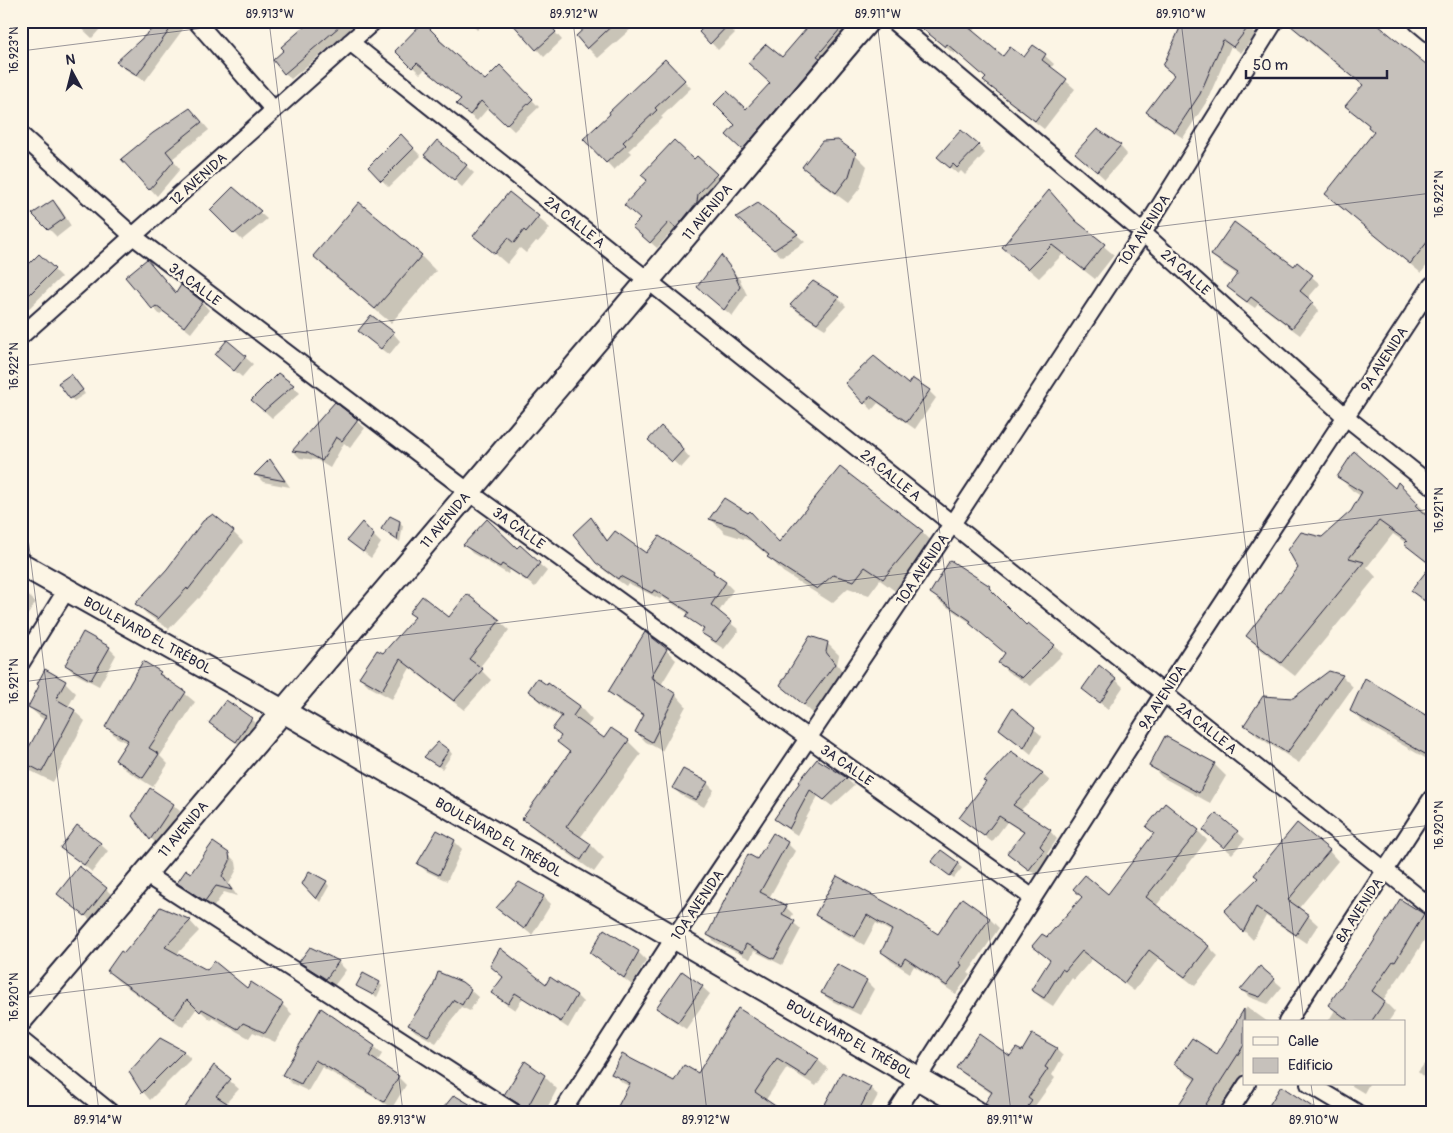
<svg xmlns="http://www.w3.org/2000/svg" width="1453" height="1133" font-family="Pangolin,sans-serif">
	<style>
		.shadow { fill: #0003 }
		.building { fill: #c6c1bb; stroke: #22223b }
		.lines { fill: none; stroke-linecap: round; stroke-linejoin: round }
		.street-casing { stroke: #22223b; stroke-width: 20 }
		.secondary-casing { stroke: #22223b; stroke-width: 26 }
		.street { stroke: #fcf5e5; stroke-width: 16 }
		.secondary { stroke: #fcf5e5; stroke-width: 22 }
		.ticks { fill: none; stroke: #22223b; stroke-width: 1; stroke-opacity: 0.45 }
		.labels { text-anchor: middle; stroke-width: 5; stroke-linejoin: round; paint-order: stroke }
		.street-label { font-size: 14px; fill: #22223b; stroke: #fcf5e5 }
		.neatline { fill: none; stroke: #22223b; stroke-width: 2 }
		.ticks-label { font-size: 12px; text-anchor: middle; fill: #22223b }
	</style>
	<rect width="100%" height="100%" fill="#fcf5e5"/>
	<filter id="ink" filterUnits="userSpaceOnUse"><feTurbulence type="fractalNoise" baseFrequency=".02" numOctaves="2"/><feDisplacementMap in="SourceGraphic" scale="10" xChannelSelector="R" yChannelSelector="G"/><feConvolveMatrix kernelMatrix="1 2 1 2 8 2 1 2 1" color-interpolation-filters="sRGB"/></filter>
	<g filter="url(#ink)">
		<path class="shadow" d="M74 21H107L92 38Z
			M163 21H189L145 81 125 69 118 62Z
			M306 21H358L350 28 351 29 291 79 285 73 309 24Z
			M469 21H487L477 30Z
			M545 21 562 40 544 57 518 28Z
			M594 21H640L598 58 588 48Z
			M723 21 735 33 718 50 701 32Z
			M814 21H849L856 28 750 157 728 135 737 125 746 110 771 83 782 59Z
			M930 21H974L978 25 972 32 1003 58 1024 59 1034 46 1054 64 1051 68 1075 89 1044 129 994 90 985 81 987 78 956 52 954 54 933 37 924 29Z
			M1241 21 1256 34 1241 53 1231 46 1207 101 1183 138 1155 120 1147 112Z
			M423 24 485 82 500 67 539 107 514 131 489 107 477 121 465 111 462 100 425 69 420 74 397 51Z
			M1296 29 1424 64 1425 63 1432 68V259L1421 273 1337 204 1327 194 1375 133 1370 126 1357 116 1364 86 1306 40Z
			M665 61 691 88 661 117 663 118 629 150 632 153 614 170 585 139Z
			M198 117 209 130 172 159 180 169 157 196 123 159Z
			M1097 131 1120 146 1127 154 1105 179 1084 160Z
			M401 136 421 156 389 187 369 168Z
			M978 145 985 153 965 175 961 171 958 174 946 164Z
			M855 154 867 166 860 188 848 203 815 179 804 167Z
			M698 157 722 181 682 233 676 227 657 248 640 233 641 219Z
			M434 162 466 166 474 173 462 187Z
			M21 183 28 190 21 197Z
			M233 189 267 219 242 240 212 210Z
			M509 193 550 228 538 242 536 241 526 253 520 248 507 264 475 236Z
			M53 201 60 208 71 226 57 237 34 214Z
			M359 204 421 256 436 271 391 323 329 271 314 256Z
			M758 205 797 235 805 242 782 257 745 224Z
			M1080 226 1114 255 1095 279 1063 254 1039 278 1014 257Z
			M39 255 61 277 21 316V273Z
			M1213 255 1294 268 1297 264 1320 284 1307 299 1319 310 1300 335 1258 304 1255 308 1236 295 1229 287 1238 275 1220 263Z
			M721 257 740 280 747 295 732 316 706 294Z
			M127 277 202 302 209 310 191 333 164 312 160 315Z
			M813 282 838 298 846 306 825 329 799 313 791 305Z
			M393 333 400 341 389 355 367 338Z
			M227 342 253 364 242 377 224 362Z
			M75 379 85 394 74 401 71 398Z
			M847 383 908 386 929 391 936 398 915 429 878 403 872 410Z
			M293 386 300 393 272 418 260 407Z
			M335 404 365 428 350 448 344 443 330 468 317 460 300 458 293 451Z
			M21 413 26 418 21 423Z
			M678 444 690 458 681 468 658 447Z
			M270 461 277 468 290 487 263 482 256 475Z
			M1339 477 1395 490 1398 484 1431 517 1429 520 1432 523V609L1413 591 1432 567 1406 543 1393 534 1367 567 1376 577 1295 676 1261 650 1247 636 1323 539 1352 512 1361 496 1353 491Z
			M725 500 780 544 922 532 937 546 898 593 880 580 869 595 848 588 832 603 783 572 769 557 751 541 725 533 711 519Z
			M591 519 608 541 646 554 713 572 726 583 733 590 718 613 739 630 724 649 710 640 703 633 705 631 687 616 689 614 662 597 660 599 628 583 626 586 605 571 597 563Z
			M400 522 403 526 400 542 386 532Z
			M362 524 381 543 371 558 349 540Z
			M233 532 243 542 199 599 198 598 169 629 147 614 137 604Z
			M465 545 517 550 539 564 547 571 535 587 510 570 508 574 472 553Z
			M989 587 998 596 997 598 1026 627 1054 645 1063 654 1031 686 1008 672 999 663 1006 654 971 623 940 602 931 592Z
			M21 590 36 602 21 625Z
			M411 613 449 619 499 621 509 630 479 668 491 680 464 710 410 668 392 699 370 687 360 677 383 655 416 618Z
			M827 643 839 655 837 664 846 676 816 716 781 684Z
			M109 648 116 655 99 686 74 673 66 665Z
			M666 650 676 660 661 685 676 695 686 706 662 751 646 742 636 732 645 717 619 701 609 691Z
			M160 673 195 702 160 756 168 764 153 787 126 770 116 760 127 743 116 737 107 727Z
			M1342 676 1353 687 1299 763 1257 736 1246 724Z
			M1116 680 1123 687 1108 709 1091 696Z
			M65 682 76 693 68 707 74 711 85 721 53 782 21 766V744L30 749 45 720 40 717 29 707Z
			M548 685 580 707 592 720 587 727 604 740 628 741 641 754 580 838 591 845 604 858 594 872 537 831 524 818 571 754 559 742 562 737 554 729 562 718 542 704 529 691Z
			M226 702 251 719 259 727 244 748 218 730 211 723Z
			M1012 710 1042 736 1031 754 1001 729Z
			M1352 710 1432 720V762L1363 722Z
			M449 750 452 754 442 769 425 757Z
			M1011 752 1042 774 1050 781 1020 811 1050 831 1057 839 1047 854 1051 858 1037 876 1009 853 1024 833 1007 822 992 842 961 818Z
			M817 760 847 779 854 786 832 806 818 796 797 835 783 826 776 819Z
			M1214 764 1226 776 1210 803 1162 777 1150 765Z
			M707 783 714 790 704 807 681 795 673 788Z
			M173 805 180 811 157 845 133 816Z
			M1204 830 1237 832 1245 839 1232 854Z
			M1198 831 1207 840 1156 906 1209 947 1218 956 1195 986 1159 958 1134 991 1092 959 1074 980 1072 978 1053 1006 1042 999 1032 990 1051 961 1034 946 1047 939Z
			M774 835 787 843 795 851 769 898 786 907 793 914 790 920 801 929 782 965 754 951 750 959 715 942 708 935Z
			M454 841 462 849 447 881 426 871 419 864Z
			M100 844 108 851 92 872 62 847Z
			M941 851 962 868 954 878 936 865Z
			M1329 851 1338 861 1298 909 1308 916 1318 925 1306 943 1266 916 1253 940 1226 912Z
			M228 854 236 862 237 869 229 884 237 896 224 892 213 908 186 890 179 883Z
			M1432 861V874L1425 868Z
			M838 877 938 935 962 900 990 919 999 928 968 973 970 974 956 994 914 966 910 973 891 961 882 952 892 932 876 923 864 945 826 923 817 914Z
			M326 882 329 886 320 902 303 884Z
			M519 883 544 897 551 904 532 935 497 908Z
			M106 889 113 896 93 922 59 894Z
			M160 909 190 921 199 931 177 954 207 971 247 990 252 984 282 1004 292 1014 275 1042 253 1032 249 1038 212 1018 211 1020 197 1008 183 1027 118 981 108 971 124 955Z
			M1423 915 1432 924V928L1405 971 1404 970 1383 1000 1395 1012 1388 1022H1328L1335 1010 1329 1005Z
			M605 931 638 952 646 960 632 985 591 952Z
			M311 948 338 962 346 970 334 986 308 969 300 961Z
			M837 966 867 982 874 989 860 1015 830 1000 822 993Z
			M1260 968 1282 987 1268 1004 1249 997 1242 990Z
			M1432 974V982L1428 978Z
			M379 983 382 986 377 997 357 986Z
			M546 986 577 996 583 1002 568 1028 523 998 515 1010 500 1000 493 993Z
			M702 987 710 994 686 1029 665 1015 658 1008Z
			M470 990 478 997 470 1011 461 1007 436 1043 416 1032 409 1025Z
			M1247 1007 1268 1022H1244V1072L1218 1112H1184L1196 1081 1187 1075 1176 1064 1217 1056Z
			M739 1009 818 1060 828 1069 816 1086 787 1068 765 1101 629 1086 623 1083 613 1073 674 1082 698 1075Z
			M321 1010 374 1047 382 1054 377 1062 398 1077 406 1085 392 1108 322 1067 308 1091 291 1083 284 1075Z
			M160 1040 184 1052 191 1059 150 1100 143 1092 131 1072Z
			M1056 1049 1063 1056 1052 1075 1055 1078 1035 1106 1038 1109 1037 1112H996L992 1094 965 1075 957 1068Z
			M1432 1054V1085L1418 1072Z
			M214 1067 239 1089 225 1104 184 1112Z
			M544 1076 557 1089 545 1112H524L506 1094Z
			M1349 1084H1369L1364 1093Z
			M870 1088 878 1095 869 1112H832L825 1105Z
			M1432 1103V1112H1426Z"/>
		<path class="building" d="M161 21H176L137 75 116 62Z
			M311 21H346L284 74 273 60 284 50 281 47Z
			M510 21H546L556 32 536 50Z
			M592 21H617L587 49 576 36Z
			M710 21H732L710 44 699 32Z
			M813 21H847L817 56 820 58 742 150 726 135 735 125 714 104 727 91 746 109 770 83 748 63 766 44 782 57Z
			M913 21H961L1003 56 1010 47 1024 57 1033 45 1046 54 1042 60 1067 79 1035 121 983 81 986 78 947 44 945 47Z
			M1183 21H1253L1233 47 1223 40 1200 94 1175 132 1146 112 1174 75 1163 66Z
			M1285 21H1373L1432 69V236L1410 264 1325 194 1374 132 1368 127 1369 125 1345 106 1363 85Z
			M423 22 440 39 439 40 480 76 485 80 500 65 533 99 506 125 481 101 470 115 456 104 461 99 417 63 412 68 395 51Z
			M665 59 685 80 655 108 657 110 623 142 626 145 606 163 583 139 610 114 609 112Z
			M190 108 202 122 166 151 174 161 149 190 121 159 153 133Z
			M1097 129 1121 145 1097 172 1075 153Z
			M961 130 979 145 957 168 953 164 950 168 937 157Z
			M401 134 414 148 381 181 368 167Z
			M437 140 467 165 454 180 424 155Z
			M674 140 694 159 697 156 717 174 698 194 697 202 676 228 669 222 650 243 632 227 640 219 624 205 647 180 641 175Z
			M838 140 856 153 849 176 836 193 802 167 822 141Z
			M233 187 261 211 234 234 210 210Z
			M1049 190 1076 221 1105 244 1084 270 1052 245 1028 269 1002 247Z
			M509 192 539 216 526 232 524 230 514 243 508 238 495 254 473 236Z
			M53 200 65 218 48 230 32 214Z
			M359 202 422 255 375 309 313 256Z
			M758 203 798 234 774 250 736 217Z
			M1234 222 1294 266 1297 262 1313 275 1300 291 1313 302 1292 328 1251 297 1247 302 1227 287 1238 273 1211 255Z
			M39 254 55 269 21 303V272Z
			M721 255 733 271 740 287 724 310 697 287Z
			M147 259 176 293 181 285 203 302 184 327 156 306 152 309 125 277Z
			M813 281 839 297 817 323 790 305Z
			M371 315 394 332 381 349 358 331Z
			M227 340 246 356 234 371 215 355Z
			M874 356 908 384 912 378 930 390 907 422 870 396 864 404 845 383Z
			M278 373 294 385 264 411 251 400Z
			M71 374 83 390 70 399 58 383Z
			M335 402 358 420 342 441 336 437 322 461 308 453 292 451Z
			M661 426 679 443 683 450 672 462 648 440Z
			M1354 451 1395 488 1398 482 1418 503 1416 506 1432 521V606L1411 591 1431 565 1404 544 1407 541 1379 521 1349 558 1364 562 1281 663 1246 636 1298 568 1288 550 1301 532 1322 537 1351 511 1362 492 1337 477Z
			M270 459 285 481 254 475Z
			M840 467 923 531 883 579 865 567 854 581 833 575 817 589 767 557 769 555 735 527 709 519 724 498 748 513 750 511 779 542Z
			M213 514 234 531 188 590 187 588 158 619 135 604 167 569 203 521Z
			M390 516 400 521 397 540 381 529Z
			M591 517 607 541 615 531 646 553 659 536 714 571 713 573 726 582 711 605 732 622 716 642 701 633 704 629 686 617 689 612 654 590 652 593 620 576 618 579 596 563 573 534Z
			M487 519 517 548 520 545 540 563 527 580 502 564 500 567 463 545Z
			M362 522 374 535 363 552 347 540Z
			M950 560 990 586 989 588 1026 625 1028 623 1055 645 1022 678 998 663 1005 653 969 623 971 621 930 593Z
			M467 594 500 620 469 659 483 669 454 701 400 659 382 690 359 677 377 650 383 653 415 617 409 613 422 596 449 617Z
			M83 632 110 647 91 680 65 665Z
			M645 632 667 649 651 677 676 694 652 742 635 732 644 715 608 692Z
			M810 636 828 642 826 652 835 664 804 705 780 685Z
			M143 661 161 672 159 674 186 692 149 748 159 754 143 778 115 760 128 740 105 727Z
			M1099 665 1116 679 1100 703 1082 689Z
			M45 669 66 681 56 699 75 710 42 772 21 761V743L29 747 46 716 28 707 39 686 37 684Z
			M1329 671 1343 675 1287 753 1244 725 1263 696 1293 698Z
			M537 678 547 685 548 683 580 706 573 716 604 738 611 728 629 740 566 827 591 844 581 860 522 819 570 752 557 742 561 736 552 729 562 716 528 691Z
			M1365 678 1432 719V758L1350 711Z
			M226 700 252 718 236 742 209 723Z
			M1012 708 1035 727 1024 748 999 729Z
			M1165 736 1215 763 1199 793 1149 766Z
			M438 742 449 750 438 766 424 757Z
			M1011 751 1043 773 1013 805 1051 830 1040 846 1044 850 1029 870 1007 853 1024 832 999 816 984 836 959 818 986 782 983 781Z
			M817 759 847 778 824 800 810 790 789 829 774 819 800 782 799 781Z
			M683 769 708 782 696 800 672 788Z
			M150 788 174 804 150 840 132 816Z
			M1165 803 1199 830 1146 897 1209 946 1185 977 1149 950 1124 983 1082 951 1065 971 1062 969 1044 998 1031 990 1050 960 1032 946 1042 934 1047 937 1082 897 1073 889 1085 875 1108 894 1154 833 1146 827Z
			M1216 813 1238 831 1224 848 1203 830Z
			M1297 823 1330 850 1288 900 1309 915 1296 935 1256 907 1243 932 1224 911 1258 878 1254 875Z
			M77 825 101 843 84 865 60 848Z
			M437 830 455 840 439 875 417 864Z
			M773 833 788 842 760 892 787 906 782 914 795 921 774 959 746 944 742 953 707 935 748 854 757 859Z
			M213 842 229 853 230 861 222 876 232 890 216 886 205 901 177 883 186 870 191 873Z
			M941 850 959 863 950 876 931 862Z
			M79 866 107 888 85 916 57 894Z
			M309 871 327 881 316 899 302 884Z
			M837 876 902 911 938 934 962 898 990 918 959 963 962 965 947 986 905 958 901 965 881 952 892 930 867 915 855 937 815 915Z
			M519 882 544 896 524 929 496 908Z
			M1400 899 1424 914 1395 962 1393 961 1372 991 1385 1001 1371 1022H1351L1328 1005 1368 948 1369 949Z
			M160 907 191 920 165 947 207 970 214 961 247 988 251 982 283 1003 265 1033 243 1023 238 1029 202 1009 200 1012 187 999 173 1019 107 971 121 951 124 953 147 926Z
			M604 929 639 951 624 978 590 953Z
			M310 947 339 961 326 979 299 962Z
			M500 948 546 984 550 977 577 995 561 1022 515 993 508 1004 491 993 503 977 490 966Z
			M837 964 867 980 852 1008 821 993Z
			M1260 966 1275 979 1260 997 1240 990Z
			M682 971 703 986 678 1022 656 1008Z
			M438 972 462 982 471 989 462 1005 454 1000 428 1036 408 1025 433 987Z
			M363 973 380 982 373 995 356 986Z
			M321 1008 375 1046 369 1056 399 1076 384 1102 366 1091 367 1090 315 1060 301 1084 282 1075Z
			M738 1008 819 1059 806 1077 777 1059 755 1092 784 1112H615L630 1083 611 1074 622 1054 674 1081 684 1065 698 1073Z
			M1244 1009V1045L1201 1112H1174L1196 1078 1174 1064 1192 1038 1217 1054Z
			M979 1034 1010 1056 1016 1048 1022 1051 1032 1034 1057 1048 1045 1067 1048 1069 1028 1098 1032 1101 1024 1112H996L985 1103 992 1092 956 1068Z
			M160 1038 184 1051 142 1093 129 1072Z
			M525 1061 545 1075 525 1112H523L519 1104 504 1095Z
			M214 1065 231 1079 216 1096 241 1112H182Z
			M842 1072 871 1087 858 1112H835L824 1106Z
			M1281 1086 1320 1112H1265Z
			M454 1095 483 1112H440Z"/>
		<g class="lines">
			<g class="street-casing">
				<path id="street" d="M196 21 274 110
					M893 21 1143 233 1346 417 1432 486
					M350 42 1432 908
					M21 135 133 236 469 492 808 738 1033 898
					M21 336 374 21
					M21 663 67 589
					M145 874 513 1112
					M1287 1022 1432 798
					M21 1040 110 1112
					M1309 1084 1356 1112
					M562 1112 674 938 952 524 1143 233 1275 21
					M896 1112 1164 693 1432 285
					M1229 1112 1247 1084"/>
			</g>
			<g class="secondary-casing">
				<path id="secondary" d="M1420 21 1432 31
					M21 564 283 711 976 1112
					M21 1020 868 21"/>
			</g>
			<use href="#street" class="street"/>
			<use href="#secondary" class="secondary"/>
		</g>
	</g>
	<path class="ticks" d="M269 21 403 1112M573 21 707 1112M877 21 1011 1112M1181 21 1304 1022M21 51 260 21M21 366 1432 193M21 481 99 1112M21 682 1432 509M21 998 1432 825M1311 1084 1315 1112"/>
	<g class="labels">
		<g class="street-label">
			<text transform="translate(198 179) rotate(-42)" y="5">12 AVENIDA</text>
			<text transform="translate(707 212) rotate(-50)" y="5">11 AVENIDA</text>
			<text transform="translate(575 222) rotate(39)" y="5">2A CALLE A</text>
			<text transform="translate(1144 230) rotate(-57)" y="5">10A AVENIDA</text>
			<text transform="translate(1186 272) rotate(42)" y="5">2A CALLE</text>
			<text transform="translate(195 284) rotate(37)" y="5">3A CALLE</text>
			<text transform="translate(1384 359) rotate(-57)" y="5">9A AVENIDA</text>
			<text transform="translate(891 475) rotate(39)" y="5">2A CALLE A</text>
			<text transform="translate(445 520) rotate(-50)" y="5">11 AVENIDA</text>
			<text transform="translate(519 528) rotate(36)" y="5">3A CALLE</text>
			<text transform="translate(922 569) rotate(-56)" y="5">10A AVENIDA</text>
			<text transform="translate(148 635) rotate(29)" y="5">BOULEVARD EL TRÉBOL</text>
			<text transform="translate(1162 697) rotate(-57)" y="5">9A AVENIDA</text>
			<text transform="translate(1207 728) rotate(39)" y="5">2A CALLE A</text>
			<text transform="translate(847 765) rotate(35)" y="5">3A CALLE</text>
			<text transform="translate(183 829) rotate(-50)" y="5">11 AVENIDA</text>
			<text transform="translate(499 837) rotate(30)" y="5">BOULEVARD EL TRÉBOL</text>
			<text transform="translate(697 905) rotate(-56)" y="5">10A AVENIDA</text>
			<text transform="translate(1359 910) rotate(-57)" y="5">8A AVENIDA</text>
			<text transform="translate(850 1039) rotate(30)" y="5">BOULEVARD EL TRÉBOL</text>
		</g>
	</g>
	<rect width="1453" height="1133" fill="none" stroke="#fcf5e5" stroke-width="55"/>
	<rect x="1243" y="1020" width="162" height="65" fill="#fcf5e5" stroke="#a5a1a1"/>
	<rect x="1253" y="1037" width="25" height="8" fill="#fcf5e5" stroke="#a5a1a1"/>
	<text x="1288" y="1046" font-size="15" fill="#22223b">Calle</text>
	<rect x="1253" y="1058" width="25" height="15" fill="#c6c1bb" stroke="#a5a1a1"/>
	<text x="1288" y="1070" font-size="15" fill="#22223b">Edificio</text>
	<g transform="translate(72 72) rotate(353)" stroke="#fcf5e5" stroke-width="4" paint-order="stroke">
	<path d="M0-4L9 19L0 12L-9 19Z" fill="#22223b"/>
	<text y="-8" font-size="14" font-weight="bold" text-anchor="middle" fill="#22223b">N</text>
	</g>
	<path d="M1246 70v8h141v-8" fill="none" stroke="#22223b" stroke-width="2.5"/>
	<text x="1253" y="70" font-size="15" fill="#22223b" stroke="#fcf5e5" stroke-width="4" paint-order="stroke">50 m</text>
	<rect x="28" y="28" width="1398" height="1078" class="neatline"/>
	<g class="ticks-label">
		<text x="270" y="18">89.913°W</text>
		<text x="574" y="18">89.912°W</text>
		<text x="878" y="18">89.911°W</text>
		<text x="1181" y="18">89.910°W</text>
		<text transform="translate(14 50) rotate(-90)" y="4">16.923°N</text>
		<text transform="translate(1439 194) rotate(-90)" y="4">16.922°N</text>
		<text transform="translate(14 366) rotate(-90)" y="4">16.922°N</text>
		<text transform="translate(1439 510) rotate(-90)" y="4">16.921°N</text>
		<text transform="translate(14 681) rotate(-90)" y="4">16.921°N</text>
		<text transform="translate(1439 825) rotate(-90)" y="4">16.920°N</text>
		<text transform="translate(14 997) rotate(-90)" y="4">16.920°N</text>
		<text x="98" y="1124">89.914°W</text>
		<text x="402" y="1124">89.913°W</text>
		<text x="706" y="1124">89.912°W</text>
		<text x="1010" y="1124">89.911°W</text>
		<text x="1314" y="1124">89.910°W</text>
	</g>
</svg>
